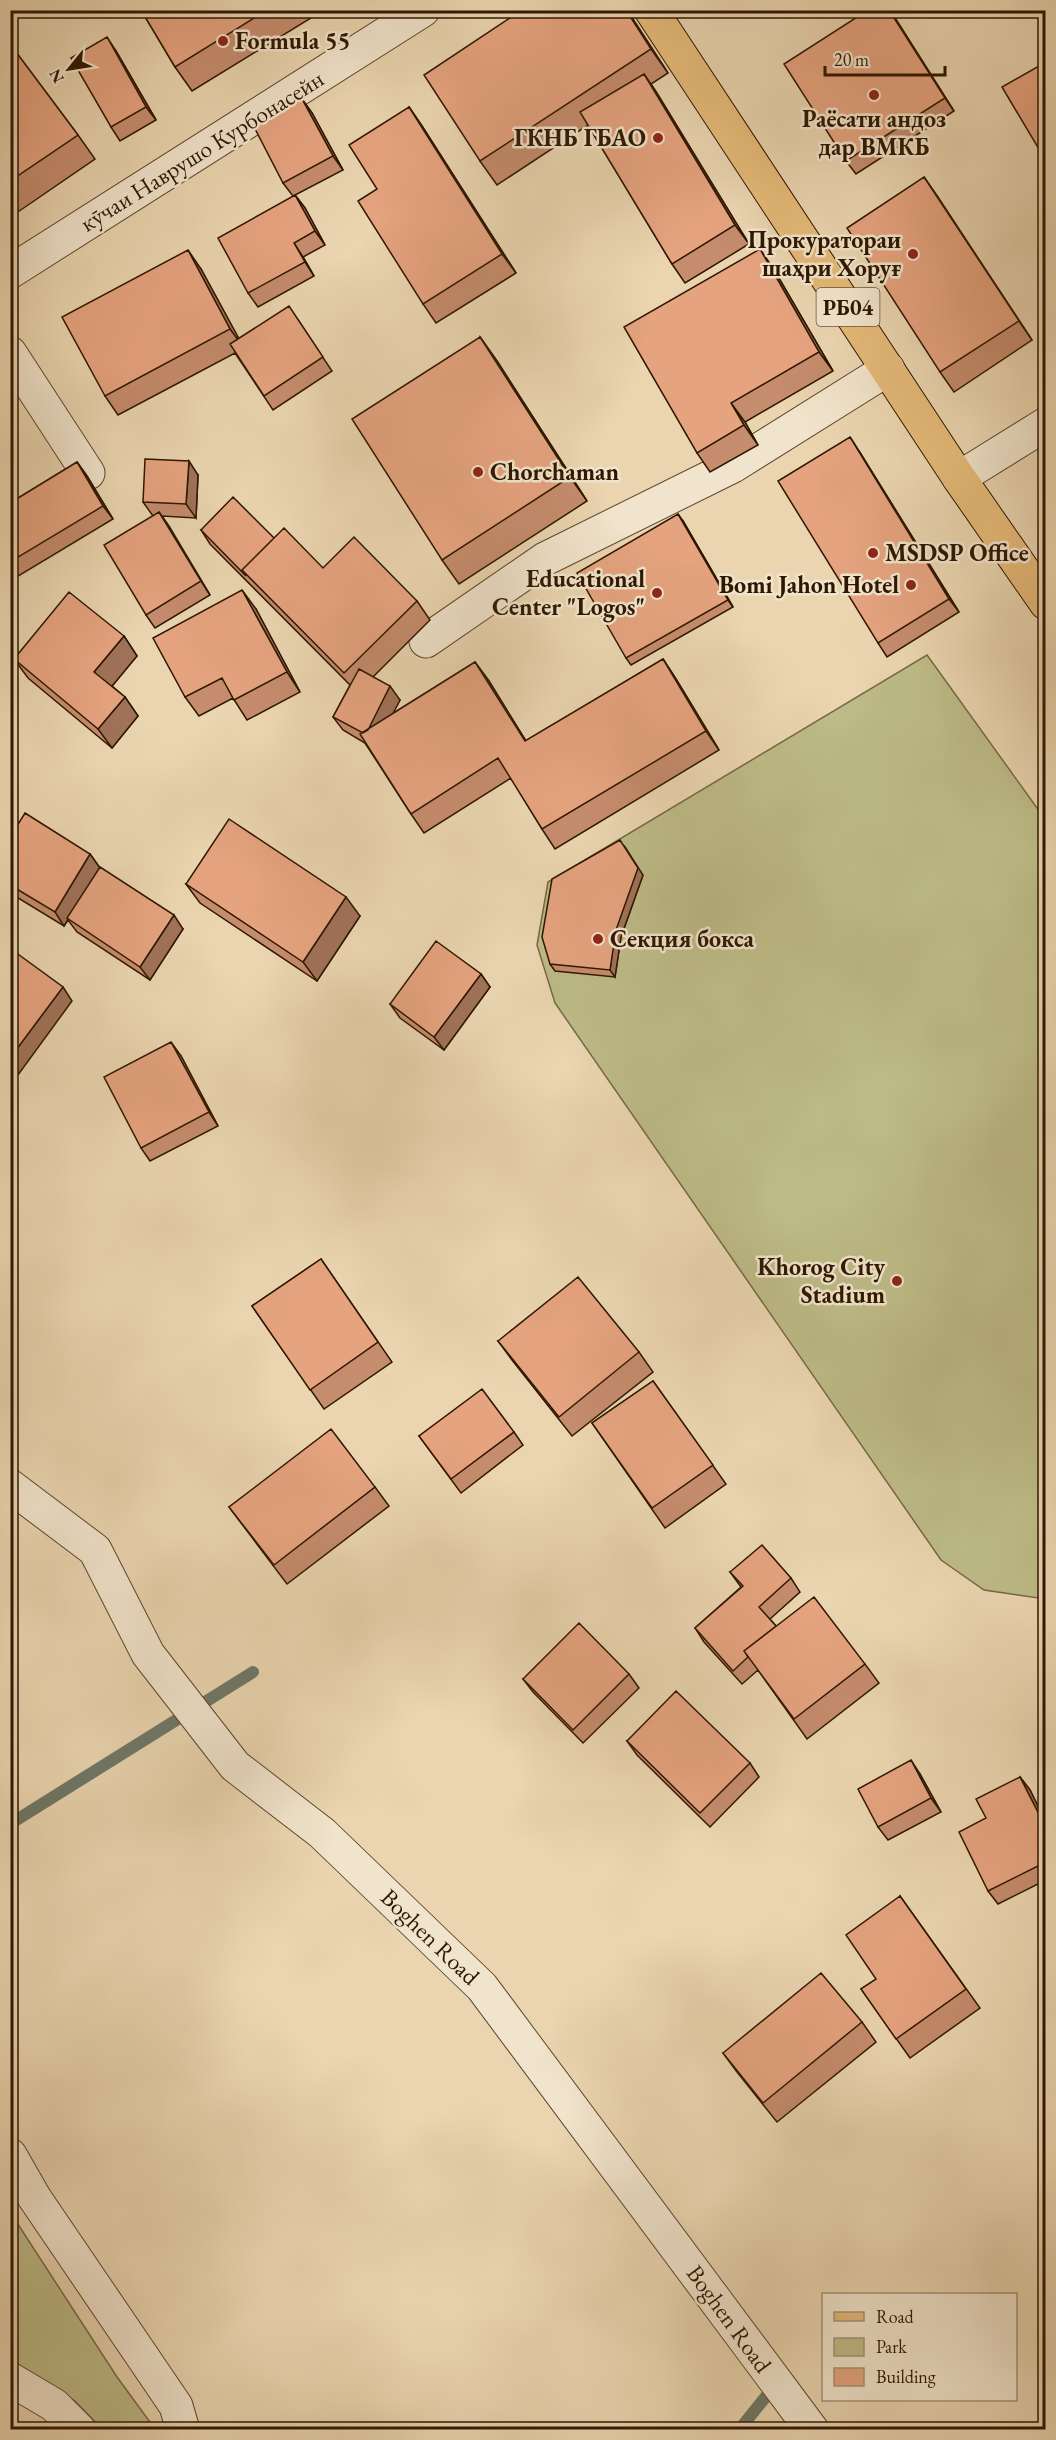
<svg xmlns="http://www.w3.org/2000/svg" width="1056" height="2440" font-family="'EB Garamond',serif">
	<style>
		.green { fill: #bdbb87; stroke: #766944; stroke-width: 1.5 }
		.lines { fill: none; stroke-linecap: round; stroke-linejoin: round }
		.stream { stroke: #6e7868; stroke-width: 12 }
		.minor-casing { stroke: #5d462c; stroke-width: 35 }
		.major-casing { stroke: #2e1700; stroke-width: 35 }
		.minor { stroke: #f1e4cc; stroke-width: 33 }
		.major { stroke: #e5ba78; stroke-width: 33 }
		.wall { fill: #c58c6d; stroke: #2e1700; stroke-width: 1.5 }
		.shaded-wall { fill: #a07259; stroke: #2e1700; stroke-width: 1.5 }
		.building { fill: #e5a37f; stroke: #2e1700; stroke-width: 1.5 }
		.poi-dot { fill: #8f2418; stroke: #f1e4cc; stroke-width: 2 }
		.labels { text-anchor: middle; stroke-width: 5; stroke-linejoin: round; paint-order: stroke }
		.shield { fill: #f1e4cc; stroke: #68543d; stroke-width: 1.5 }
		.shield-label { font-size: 22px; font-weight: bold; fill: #2e1700 }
		.poi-label { font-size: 24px; font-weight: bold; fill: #2e1700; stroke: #f1e4cc; text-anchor: end }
		.street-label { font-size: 24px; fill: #2e1700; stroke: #f1e4cc }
	</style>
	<rect width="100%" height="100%" fill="#ead5b0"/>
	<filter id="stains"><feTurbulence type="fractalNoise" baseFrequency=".00333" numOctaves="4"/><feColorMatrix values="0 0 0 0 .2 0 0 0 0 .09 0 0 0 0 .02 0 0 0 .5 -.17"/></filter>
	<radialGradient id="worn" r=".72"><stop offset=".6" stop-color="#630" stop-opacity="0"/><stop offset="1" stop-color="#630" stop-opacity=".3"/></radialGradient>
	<path class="green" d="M927 655 1045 819V1599L984 1590 941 1560 555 1003 537 945 548 882Z
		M10 2212 117 2377 155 2429H102L75 2401 11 2360Z"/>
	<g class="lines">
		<path class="stream" d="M10 1824 253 1672
			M739 2430 776 2384"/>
		<g class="minor-casing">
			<path id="minor" d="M10 272 423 10
				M10 353 88 473
				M959 478 1046 424
				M426 641 545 559 733 466 888 369
				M10 1486 95 1550 148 1654 235 1766 322 1833 482 1987 812 2430
				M10 2155 34 2197 176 2406 183 2430
				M10 2379 54 2405 79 2430"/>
		</g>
		<g class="major-casing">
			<path id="major" d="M651 10 959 478 1046 603"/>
		</g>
		<use href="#minor" class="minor"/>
		<use href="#major" class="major"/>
	</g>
	<path class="wall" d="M141 10H324L192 91 175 67Z
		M522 10H627L668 73 651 84 749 244 685 283 672 264 588 125 497 185 480 161Z
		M890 10 954 111 856 174 846 161Z
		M10 44 78 135 95 159 12 216 10 215Z
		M116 51 156 120 120 141 111 127Z
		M302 99 312 113 343 170 295 195 305 208 325 245 303 257 314 276 258 307 248 293 293 196 283 183Z
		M409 107 422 126 516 273 436 323 423 304 377 189Z
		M924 177 1032 340 954 392 940 372Z
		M773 268 833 371 745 422 758 445 710 472 697 453Z
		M201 269 239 339 298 320 332 371 273 410 235 353 118 415 105 396Z
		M480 337 497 361 587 501 459 584 442 560Z
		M859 451 959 612 887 657 878 643Z
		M77 462 87 476 113 519 10 581V503Z
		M198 475 196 518 162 516 210 595 155 628 146 615 153 516 143 502Z
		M683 521 733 607 631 665 626 658Z
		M201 530 274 538 323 568 417 601 430 620 373 677 400 700 392 714 475 662 489 681 526 741 663 659 676 679 719 750 555 849 542 829 511 778 424 833 411 814 365 743 343 730 333 717 350 685 210 544Z
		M256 609 300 692 247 720 233 698 199 716 185 697Z
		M124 636 137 656 112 686 125 697 138 716 112 748 28 678 14 659Z
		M10 837 90 854 100 868 183 929 150 980 77 932 68 920 64 926 10 893Z
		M643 875 621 937 615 977 555 971 550 964Z
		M186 884 360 916 317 981 200 903Z
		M481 974 490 987 444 1050 400 1018 390 1004Z
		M181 1056 218 1126 150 1161 141 1148Z
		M321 1259 392 1362 324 1409 252 1306Z
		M498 1341 639 1352 653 1372 572 1436 512 1360Z
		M653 1381 726 1484 665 1528 592 1423Z
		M514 1432 523 1445 461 1493 419 1436Z
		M375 1487 389 1506 287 1584 229 1507Z
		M730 1572 791 1578 800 1592 770 1619 776 1626 865 1664 879 1683 807 1739 758 1670 742 1684 704 1642 695 1628 741 1587Z
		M629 1674 639 1688 583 1743 533 1692 523 1679Z
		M627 1741 750 1763 759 1777 710 1827 637 1755Z
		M920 1774 941 1812 888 1840 878 1827Z
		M1020 1777 1030 1790 1046 1823V1880L998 1904 988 1891Z
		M900 1896 980 2008 910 2058 861 1989 876 1979Z
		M862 2022 876 2042 777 2122 737 2072 723 2053Z"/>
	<path class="shaded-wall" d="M626 10H627L668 73 651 49Z
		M889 10H890L954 111 945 98Z
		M107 37 116 51 156 120 146 107Z
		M644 74 657 93 749 244 735 225Z
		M302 99 312 113 343 170 333 156Z
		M409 107 422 126 516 273 502 254Z
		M924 177 938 197 1032 340 1019 321Z
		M295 195 305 208 325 245 315 231Z
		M294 243 303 257 314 276 305 262Z
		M760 249 773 268 833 371 819 352Z
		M188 250 201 269 244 348 230 329Z
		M480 337 497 361 587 501 570 477Z
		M731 403 745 422 758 445 744 425Z
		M850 437 859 451 959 612 949 599Z
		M189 461 198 475 196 518 186 504Z
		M77 462 87 476 113 519 103 506Z
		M159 512 169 526 210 595 201 581Z
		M678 514 683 521 733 607 728 600Z
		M242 590 256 609 300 692 287 672Z
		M124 636 137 656 108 691 94 672Z
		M663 659 676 679 719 750 706 731Z
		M475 662 489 681 538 761 525 741Z
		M390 686 400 700 375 748 365 734Z
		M125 697 138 716 112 748 98 729Z
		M625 847 643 875 621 937 615 977 610 970Z
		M90 854 100 868 64 926 55 912Z
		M346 897 360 916 317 981 303 962Z
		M174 915 183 929 150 980 140 967Z
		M481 974 490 987 444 1050 434 1037Z
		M63 987 72 1001 15 1079 10 1073V1058Z
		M171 1042 181 1056 218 1126 209 1112Z
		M911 1760 920 1774 941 1812 931 1798Z
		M1020 1777 1030 1790 1046 1823V1828Z"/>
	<path class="building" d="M141 10H267L175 67Z
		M522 10H626L651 49 480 161 424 75Z
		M868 10H889L945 98 846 161 784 64Z
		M107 37 146 107 111 127 71 58Z
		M10 44 78 135 10 181Z
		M1046 62V161L1002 87Z
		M644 74 735 225 672 264 580 112Z
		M302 99 333 156 283 183 253 125Z
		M409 107 502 254 423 304 358 201 377 189 349 145Z
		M924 177 1019 321 940 372 847 228Z
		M295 195 315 231 294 243 305 262 248 293 218 238Z
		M760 249 819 352 731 403 744 425 697 453 624 327Z
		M188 250 230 329 105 396 62 317Z
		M289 306 323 357 264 396 230 344Z
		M480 337 570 477 442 560 352 419Z
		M850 437 949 599 878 643 778 481Z
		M145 459 189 461 186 504 143 502Z
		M77 462 103 506 10 562V503Z
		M233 497 274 538 242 570 246 576 201 530Z
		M159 512 201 581 146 615 104 545Z
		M678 514 728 600 626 658 577 573Z
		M284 528 323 568 354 537 417 601 344 673 242 570Z
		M242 590 287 672 234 700 222 678 185 697 153 638Z
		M69 592 124 636 94 672 125 697 98 729 14 659Z
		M663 659 706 731 542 829 498 758 411 814 360 734 475 662 525 741Z
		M359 669 390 686 368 730 363 733 333 717Z
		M25 813 90 854 55 912 10 885V837Z
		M229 819 346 897 303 962 186 884Z
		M620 840 638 868 616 930 610 970 550 964 542 937 552 879Z
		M100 867 174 915 140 967 67 918Z
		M436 941 481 974 434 1037 390 1004Z
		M11 949 63 987 10 1058V950Z
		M171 1042 209 1112 141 1148 104 1077Z
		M321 1259 378 1342 310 1390 252 1306Z
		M578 1277 639 1352 559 1417 498 1341Z
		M653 1381 713 1465 652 1508 592 1423Z
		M482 1389 514 1432 451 1479 419 1436Z
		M331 1429 375 1487 274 1565 229 1507Z
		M762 1545 791 1578 759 1607 776 1626 744 1651 748 1657 733 1671 695 1628 743 1586 730 1572Z
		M814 1597 865 1664 794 1719 744 1651Z
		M579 1623 629 1674 573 1730 523 1679Z
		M676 1691 750 1763 700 1813 627 1741Z
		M911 1760 931 1798 878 1827 858 1789Z
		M1020 1777 1046 1828V1862L988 1891 959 1832 986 1818 976 1799Z
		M900 1896 966 1989 896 2039 861 1989 876 1979 846 1935Z
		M821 1973 862 2022 763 2103 723 2053Z"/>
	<g class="poi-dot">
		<circle cx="223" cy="41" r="6"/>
		<circle cx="874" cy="95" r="6"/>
		<circle cx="658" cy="138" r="6"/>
		<circle cx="913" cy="254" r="6"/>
		<circle cx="478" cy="472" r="6"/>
		<circle cx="873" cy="553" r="6"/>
		<circle cx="911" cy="585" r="6"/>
		<circle cx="657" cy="593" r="6"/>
		<circle cx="598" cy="939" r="6"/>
		<circle cx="897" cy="1281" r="6"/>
	</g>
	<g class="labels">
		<rect class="shield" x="816.5" y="288" width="63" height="38" rx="4.5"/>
		<g class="shield-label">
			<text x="848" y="315">РБ04</text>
		</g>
		<g class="poi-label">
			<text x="235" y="49" text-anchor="start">Formula 55</text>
			<text x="874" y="127" text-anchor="middle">Раёсати андоз<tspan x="874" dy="28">дар ВМКБ</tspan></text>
			<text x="646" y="146">ГКНБ ГБАО</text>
			<text x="901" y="248">Прокуратораи<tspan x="901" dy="28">шаҳри Хоруғ</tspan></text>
			<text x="490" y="480" text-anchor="start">Chorchaman</text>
			<text x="885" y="561" text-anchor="start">MSDSP Office</text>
			<text x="645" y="587">Educational<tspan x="645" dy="28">Center "Logos"</tspan></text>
			<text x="899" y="593">Bomi Jahon Hotel</text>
			<text x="610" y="947" text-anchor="start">Секция бокса</text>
			<text x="885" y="1275">Khorog City<tspan x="885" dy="28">Stadium</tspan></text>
		</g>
		<g class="street-label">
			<text transform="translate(202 151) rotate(-32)" y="8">кӯчаи Наврушо Курбонасейн</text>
			<text transform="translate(430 1937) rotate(44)" y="8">Boghen Road</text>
			<text transform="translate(729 2319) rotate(54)" y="8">Boghen Road</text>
		</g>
	</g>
	<rect width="1056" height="2440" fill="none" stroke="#ead5b0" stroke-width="36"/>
	<rect x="12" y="12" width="1032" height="2416" fill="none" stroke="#2e1700" stroke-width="3"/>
	<rect x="18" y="18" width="1020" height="2404" fill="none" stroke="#2e1700" stroke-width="1.5"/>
	<rect x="822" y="2293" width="195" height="108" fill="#f1e4cc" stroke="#a3927a" stroke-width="1.5"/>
	<rect x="834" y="2312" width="30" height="9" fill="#e5ba78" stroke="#a3927a" stroke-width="1.5"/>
	<text x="876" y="2323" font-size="18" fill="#2e1700">Road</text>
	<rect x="834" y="2338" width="30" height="18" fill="#bdbb87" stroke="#a3927a" stroke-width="1.5"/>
	<text x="876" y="2353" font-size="18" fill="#2e1700">Park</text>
	<rect x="834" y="2368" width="30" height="18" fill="#e5a37f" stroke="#a3927a" stroke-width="1.5"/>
	<text x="876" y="2383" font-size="18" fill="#2e1700">Building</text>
	<g transform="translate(69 69) rotate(240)" stroke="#f1e4cc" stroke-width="4.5" paint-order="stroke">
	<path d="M0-4.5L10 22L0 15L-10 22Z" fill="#2e1700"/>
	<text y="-9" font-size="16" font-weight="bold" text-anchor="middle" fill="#2e1700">N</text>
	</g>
	<path d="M825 66v9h120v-9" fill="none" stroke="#2e1700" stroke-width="3"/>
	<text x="834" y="66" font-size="18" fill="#2e1700" stroke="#f1e4cc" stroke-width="4.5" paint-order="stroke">20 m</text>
	<rect width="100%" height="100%" filter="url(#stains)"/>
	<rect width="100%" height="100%" fill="url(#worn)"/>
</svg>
